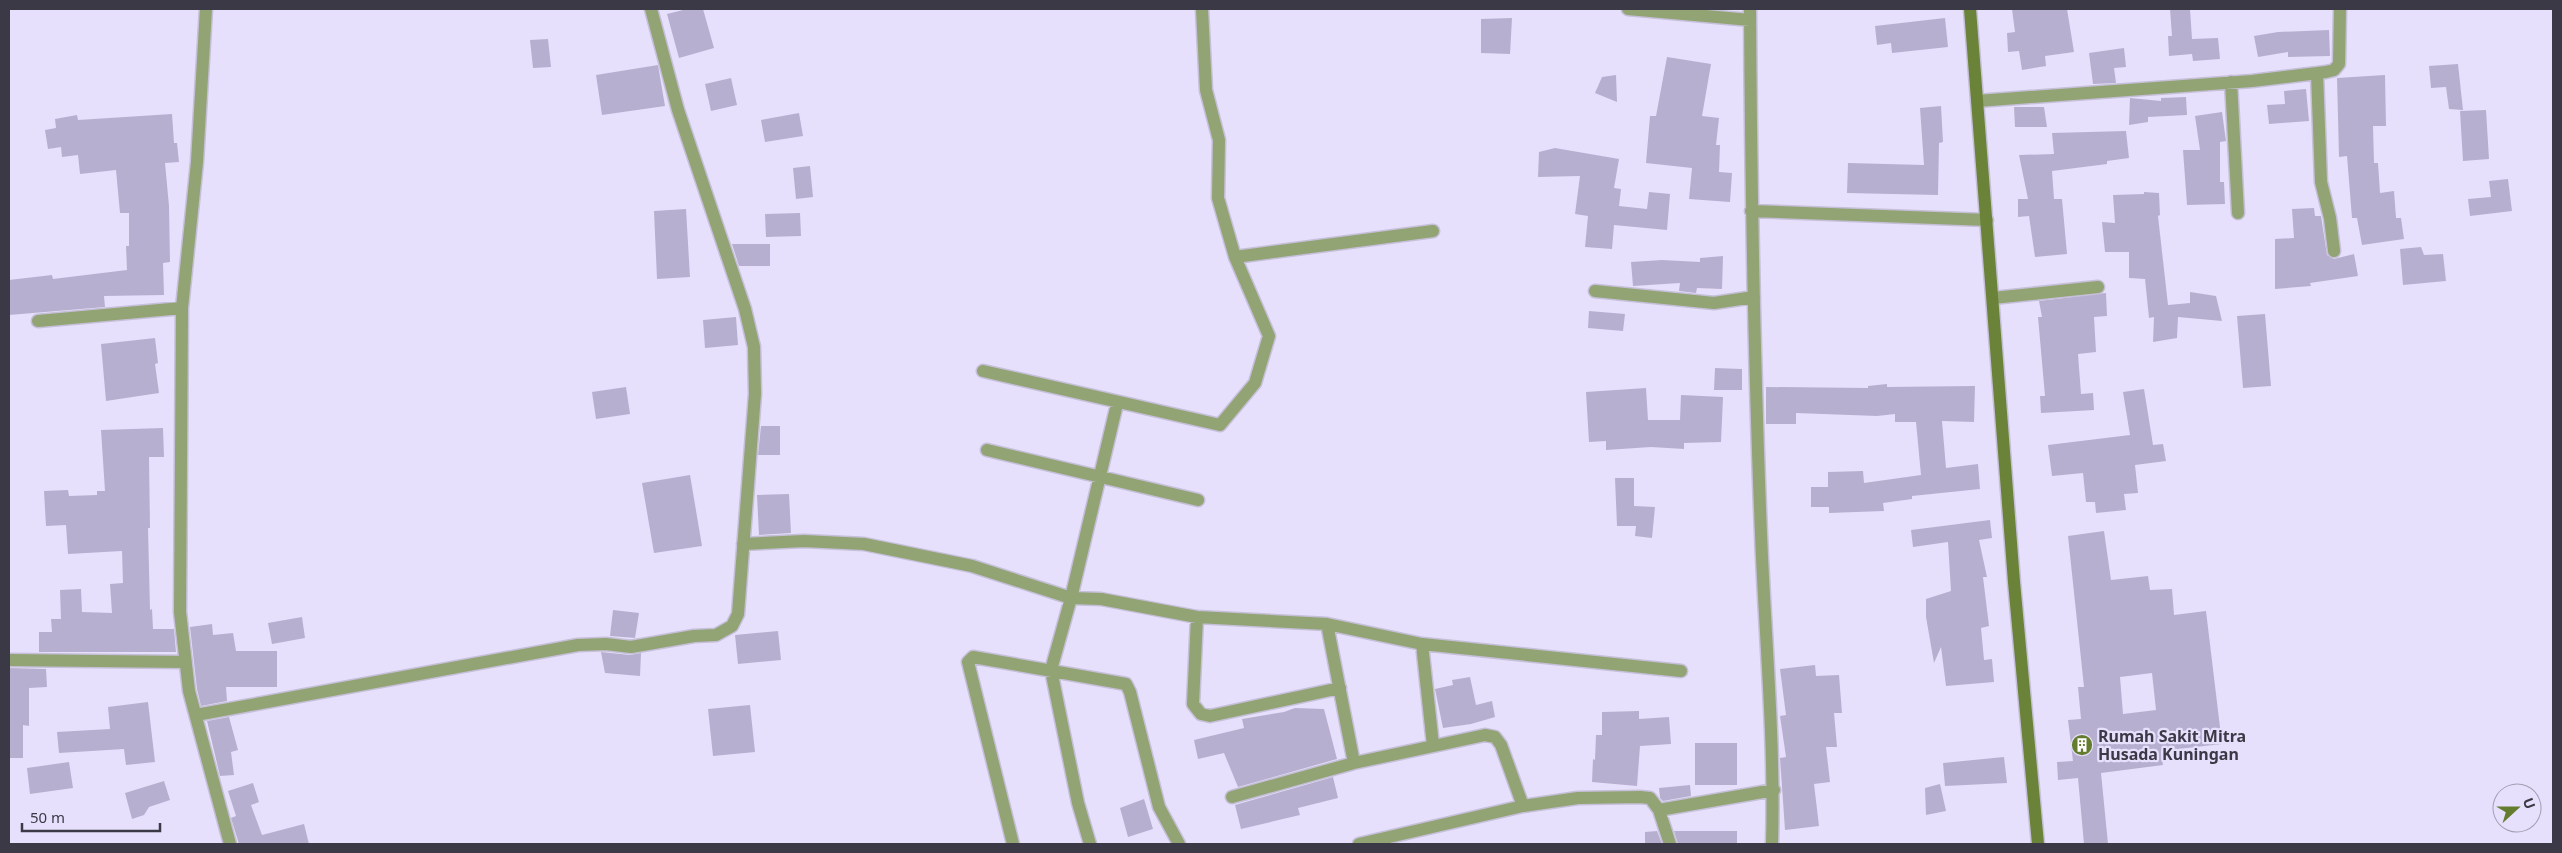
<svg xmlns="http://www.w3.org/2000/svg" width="2562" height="853" font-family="'Noto Sans',sans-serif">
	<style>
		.building { fill: #b7afcf; fill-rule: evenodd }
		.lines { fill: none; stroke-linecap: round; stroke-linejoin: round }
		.minor-casing { stroke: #c5bfd8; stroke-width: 15 }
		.secondary-casing { stroke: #c5bfd8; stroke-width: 15 }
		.minor { stroke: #92a374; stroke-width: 12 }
		.secondary { stroke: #6b8338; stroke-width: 12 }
		.labels { text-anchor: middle; stroke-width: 4.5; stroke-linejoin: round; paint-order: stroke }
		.poi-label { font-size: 16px; font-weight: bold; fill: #3c3946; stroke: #e7e0fc; text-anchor: start }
	</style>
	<rect width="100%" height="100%" fill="#e7e0fc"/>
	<path class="building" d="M687 9H703L714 48 679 58 667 14Z
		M2012 9H2067L2074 52 2045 56 2046 66 2022 70 2019 51 2008 52 2007 33 2015 32Z
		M2170 9H2190L2192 39 2218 38 2220 59 2193 61 2192 54 2169 56 2168 36H2172Z
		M1512 18 1510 54 1481 53V19Z
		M1945 18 1948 47 1892 53 1891 43 1877 45 1875 26Z
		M2329 30 2330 56 2288 57V52L2258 57 2254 36 2278 32Z
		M548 39 551 67 533 68 530 40Z
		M2124 48 2126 67 2114 68 2116 83 2093 84 2089 53Z
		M1667 57 1711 64 1702 116 1719 118 1716 145H1720L1719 172 1732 173 1730 202 1689 199 1692 168 1646 163 1650 116H1656Z
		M2458 64 2463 110 2449 109 2446 87 2431 88 2429 66Z
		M658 65 665 106 602 115 596 75Z
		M1616 75 1617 102 1595 93 1602 77Z
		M2385 75 2386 126H2373L2374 163H2378L2380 193 2394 191 2396 218H2401L2404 239 2362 245 2357 218H2352L2347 156 2339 157 2337 78Z
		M731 78 737 105 711 111 705 84Z
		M2306 89 2309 121 2269 124 2267 105 2285 104 2284 91Z
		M2186 97 2187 115 2148 117V122L2129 125 2130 98 2161 101V98Z
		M1941 106 1943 142 1939 143 1938 195 1847 193 1848 163 1924 165 1920 108Z
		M2014 107H2044L2047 127H2015Z
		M2486 110 2489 159 2463 161 2460 111Z
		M2222 112 2226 141 2220 142V182H2224L2225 204 2187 205 2183 150H2200L2195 116Z
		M799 113 803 136 765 142 761 120Z
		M172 114 174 143H177L179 162 165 163 169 206 170 262 163 263 164 295 104 296 105 307 9 315V280L52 275 53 279 127 270 126 246H129V213H120L116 170 80 174 78 155 62 157 61 147 48 149 45 130 56 128 55 119 77 115 78 120Z
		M2126 131 2129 158 2107 161V164L2052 171 2054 199H2062L2067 254 2035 257 2029 216 2018 217V199H2028L2019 155 2054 154 2052 133Z
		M1555 148 1619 159 1614 188 1621 189 1619 206 1647 209 1649 192 1670 194 1667 230 1614 225 1612 249 1585 247 1588 216 1575 214 1580 176 1538 177 1539 152Z
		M810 166 813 197 796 199 793 168Z
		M2508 179 2512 211 2470 216 2468 199 2491 197 2489 181Z
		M2144 192 2159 193 2160 215 2158 216 2168 305 2190 303V292L2216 296 2222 321 2178 317 2177 338 2153 342 2154 317 2149 318 2145 279 2129 278V252H2105L2102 222 2115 223 2113 195 2144 194Z
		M2314 208 2315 216H2321L2327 255 2334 259 2354 254 2358 276 2310 283 2311 286 2275 289V239L2294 238 2292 209Z
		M686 209 690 277 657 279 654 211Z
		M800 213 801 236 766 237 765 214Z
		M732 244H770V266H739Z
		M2421 247 2424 255 2443 254 2446 281 2403 285 2400 249Z
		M1723 256 1722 289 1697 288 1696 293 1679 291 1680 283 1633 286 1631 262 1662 260 1700 262V258Z
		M2106 293 2107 316 2094 317 2096 352 2078 354 2081 394 2093 393 2094 410 2041 413 2040 396H2045L2038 317H2042L2039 301Z
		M1589 311 1625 314 1623 331 1588 328Z
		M2265 314 2271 386 2243 388 2237 316Z
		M736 317 738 345 705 348 703 320Z
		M155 338 158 363 155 364 159 393 106 401 101 344Z
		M1715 368 1742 369V390H1714Z
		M1887 384V387L1975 386 1974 422 1942 421 1946 468 1978 464 1980 489 1912 496V499L1883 503 1884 511 1829 513V507H1811V487H1828V472L1863 471 1864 483 1921 475 1916 422H1895V414L1877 416 1796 413V424H1766V387L1868 388V386Z
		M626 387 630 414 596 419 592 392Z
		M1646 388 1648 420H1680L1681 395 1723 397 1721 442 1684 443V449L1651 447 1606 450V441L1589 442 1586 392Z
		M2144 389 2153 445 2163 444 2166 461 2135 465 2138 493 2124 494 2126 510 2096 513 2095 502H2086L2083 473 2052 476 2048 445 2130 435 2123 392Z
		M761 426H780V455H758Z
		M163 428 164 457H149L150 528H148L150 610 152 609 153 629H174L176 652H39V632H52L51 619H61L60 590 81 589 82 612 112 613 110 584 123 583 122 551 68 554 66 525 46 526 44 491 68 490 69 496 97 495V491H105L101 430Z
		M690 475 702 546 654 553 642 483Z
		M1615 478H1634V506L1655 507 1652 538 1635 536 1636 526H1617Z
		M789 494 791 533 759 535 757 495Z
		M1990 520 1992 538 1979 540 1987 577H1983L1989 626 1981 628 1984 660 1992 659 1994 682 1946 686 1941 647 1934 663 1926 617V599L1951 591 1948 542 1913 547 1911 530Z
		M2104 531 2111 580 2148 576 2150 590 2172 589 2174 615 2206 611 2222 744 2161 751 2163 765 2101 773 2108 844H2084L2078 778 2058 780 2057 762 2073 761 2068 720 2081 719 2078 687H2084L2068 536ZM2152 673 2156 710 2123 714 2120 677Z
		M613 610 639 613 635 638 610 636Z
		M302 617 305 638 272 644 268 623Z
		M212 624 213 635 233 633 236 651H277V687H226L227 701 201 706 197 689 190 627Z
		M778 631 781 660 738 664 735 635Z
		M601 652 630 655 641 653 640 676 605 673Z
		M1815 665 1816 676 1839 675 1842 713H1834L1837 747H1826L1830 782 1814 784 1819 826 1785 830 1780 758 1786 757 1780 716 1786 715 1780 669Z
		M9 668 46 669 47 687 29 688V726L23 725V758H9Z
		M1470 677 1476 705 1492 701 1495 717 1471 724 1443 728 1435 689 1453 685 1452 680Z
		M148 702 155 762 126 765 124 749 59 753 57 732 110 729 108 707Z
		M750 705 755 752 713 756 708 709Z
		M1295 708 1324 709 1337 759 1238 787 1224 753 1198 759 1194 740 1244 728 1242 719 1284 712Z
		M1639 711V719L1669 717 1671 744 1640 746 1637 786 1592 782 1593 759 1595 760 1596 735H1602V712Z
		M229 717 238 750 231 752 234 775 220 776 207 721Z
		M1695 743H1737V785H1695Z
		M2004 757 2007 783 1945 786 1943 763Z
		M69 762 73 788 30 794 27 768Z
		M1333 777 1338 798 1298 808 1300 815 1241 829 1235 805Z
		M164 781 170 800 149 807 144 815 132 819 125 793Z
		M253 783 259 802 251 805 262 835 304 824 309 844H239L231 818 236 816 228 791Z
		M1940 784 1946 811 1926 815 1925 788Z
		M1690 785 1691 796 1663 801 1660 798 1659 788Z
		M1144 799 1153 829 1128 837 1120 808Z
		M1657 831 1662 844H1645V832Z
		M1674 831H1737V844H1678Z"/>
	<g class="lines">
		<g class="minor-casing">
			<path id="minor" d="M206 9 197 162 182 308 180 612 189 691 230 844
				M1202 9 1206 90 1219 140 1218 198 1235 257
				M1628 9 1750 20
				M1750 9C1751 184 1754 359 1761 534 1765 637 1775 741 1772 844
				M2317 73 2321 182 2330 218 2334 251
				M2231 82 2238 213
				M1977 101 2252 81 2326 72 2334 70 2339 64 2340 9
				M1751 211 1987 220
				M1595 291 1714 303 1754 297
				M1993 298 2098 287
				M38 321 182 308
				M983 371 1220 425 1255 383 1269 336 1235 257 1433 231
				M987 450 1198 500
				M743 544 804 541 864 544 972 566 1071 598 1101 599 1197 617 1327 624 1422 644 1681 671
				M1197 617 1193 704 1201 714 1210 716 1340 688
				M1327 624 1354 763
				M1422 644 1433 745
				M9 660 185 662
				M196 715 578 645 606 644 631 647 694 636 716 635 732 626 738 614 755 394 754 347 745 309 678 110 651 9
				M1232 797 1354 763 1485 735 1495 737 1501 745 1523 806
				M1659 810 1670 844
				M1013 844 968 662 973 657 1126 684 1130 692 1159 807 1179 844
				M1090 844 1078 803 1051 670 1071 598 1117 404
				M1359 844 1523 806 1578 798 1640 797 1650 798 1659 810 1774 790"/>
		</g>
		<g class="secondary-casing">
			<path id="secondary" d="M1970 9 2014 582 2038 844"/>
		</g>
		<use href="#minor" class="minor"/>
		<use href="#secondary" class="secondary"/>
	</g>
	<defs>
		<g id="building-disc" transform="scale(1.125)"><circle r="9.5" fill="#647c2e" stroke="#e7e0fc"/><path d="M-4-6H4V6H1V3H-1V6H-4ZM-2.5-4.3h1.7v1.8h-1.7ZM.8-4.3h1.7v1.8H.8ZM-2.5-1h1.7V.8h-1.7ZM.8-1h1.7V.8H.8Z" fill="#fff"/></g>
	</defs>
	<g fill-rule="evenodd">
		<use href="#building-disc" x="2082" y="745"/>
	</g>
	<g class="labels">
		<g class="poi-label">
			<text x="2098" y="742">Rumah Sakit Mitra<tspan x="2098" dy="18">Husada Kuningan</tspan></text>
		</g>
	</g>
	<rect width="2562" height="853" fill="none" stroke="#3c3946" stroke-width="20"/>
	<g transform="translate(2517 808) rotate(69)"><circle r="24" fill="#e7e0fc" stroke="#a39db3"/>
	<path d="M0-4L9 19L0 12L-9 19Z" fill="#647c2e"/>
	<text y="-8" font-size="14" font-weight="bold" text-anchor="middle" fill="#3c3946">U</text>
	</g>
	<path d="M22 823v8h138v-8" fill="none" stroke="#3c3946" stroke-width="2.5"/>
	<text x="30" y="823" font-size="15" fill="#3c3946" stroke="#e7e0fc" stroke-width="4" paint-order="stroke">50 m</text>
</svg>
